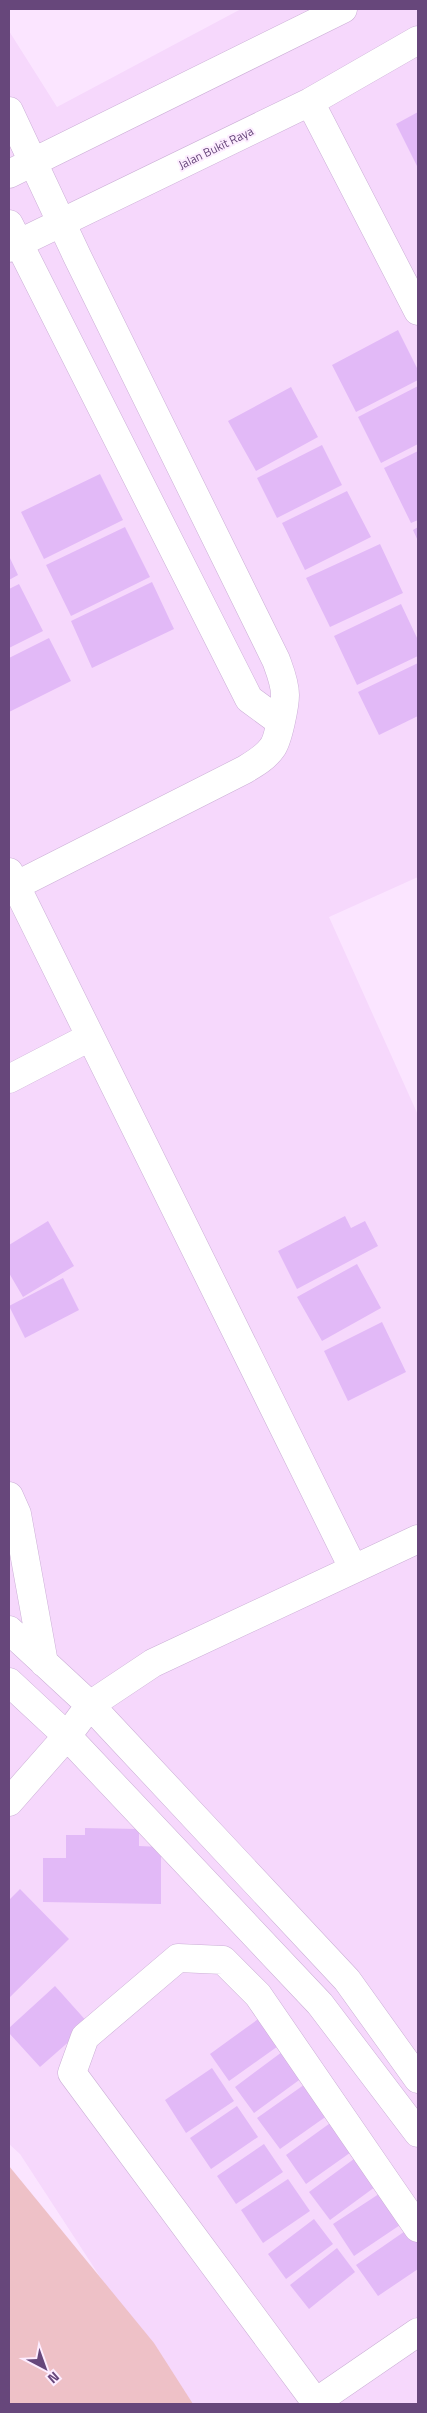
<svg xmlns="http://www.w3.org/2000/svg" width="427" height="2413" font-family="'Titillium Web',sans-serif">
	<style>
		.residential { fill: #f6d8fc }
		.green { fill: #eec1c7 }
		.building { fill: #e2b9f7 }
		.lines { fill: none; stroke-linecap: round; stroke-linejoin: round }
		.street-casing { stroke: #cbafd6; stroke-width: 29 }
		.street { stroke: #fff; stroke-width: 28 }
		.labels { text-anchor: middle; stroke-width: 4; stroke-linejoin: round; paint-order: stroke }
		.street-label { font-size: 12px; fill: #67477b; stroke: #fdedff }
	</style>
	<rect width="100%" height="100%" fill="#fbe5ff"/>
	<path class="residential" d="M241 9H418V877L329 917 418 1115V2404H183L20 2154 9 2144V31L57 107Z"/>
	<path class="green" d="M9 2166 154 2343 193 2404H9Z"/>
	<path class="building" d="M418 112V168L396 124Z
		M398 330 418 370V380L356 412 332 365Z
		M418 386V444L381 463 358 417Z
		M291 387 318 437 256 471 228 421Z
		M322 445 342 485 277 518 257 478Z
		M418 451V520L411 523 384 468Z
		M100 474 123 520 44 559 21 512Z
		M347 491 371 537 305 570 282 523Z
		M125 527 150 577 71 616 46 565Z
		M418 527V541L413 530Z
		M380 544 403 593 330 627 306 578Z
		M9 556 18 575 9 580Z
		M152 582 174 629 92 668 71 621Z
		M19 584 43 631 9 648V589Z
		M401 604 418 640V656L357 685 334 636Z
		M49 638 71 681 9 712V658Z
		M418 663V716L379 735 358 692Z
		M345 1216 351 1228 365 1221 378 1246 297 1289 278 1251Z
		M48 1221 74 1266 23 1297 9 1273V1245Z
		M357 1264 381 1308 322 1341 297 1297Z
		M63 1278 79 1310 25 1338 9 1306Z
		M382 1322 406 1372 348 1401 324 1351Z
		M85 1828 139 1829V1846L161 1847V1904L43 1902V1858H66V1835H85Z
		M20 1889 69 1939 9 1998V1900Z
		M55 1986 89 2024 40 2067 9 2033V2028Z
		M261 2017 281 2044 229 2081 210 2054Z
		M286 2049 306 2075 254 2113 235 2087Z
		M212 2068 234 2101 186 2133 165 2100Z
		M308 2082 331 2113 280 2149 257 2118Z
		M237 2106 258 2137 211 2169 190 2138Z
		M333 2121 354 2150 306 2184 286 2155Z
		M264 2144 283 2172 236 2204 217 2176Z
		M358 2156 379 2184 330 2220 309 2192Z
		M288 2179 310 2211 263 2243 241 2210Z
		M385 2190 406 2221 354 2256 333 2224Z
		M314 2219 333 2244 286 2279 268 2254Z
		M411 2227 418 2238V2269L378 2296 356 2265Z
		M337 2248 355 2272 309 2309 290 2285Z"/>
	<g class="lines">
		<g class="street-casing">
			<path id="street" d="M310 102 418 311
				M9 111 77 256 276 660C280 671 285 683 285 695 285 705 278 741 272 748 265 758 254 764 244 770L15 886
				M9 174 343 9
				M9 224 249 699 279 721
				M9 248 310 102 418 40
				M9 872 353 1568
				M9 1079 90 1037
				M9 1496 17 1514 44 1663
				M9 1630 90 1705 347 1980 418 2079
				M9 1682 67 1736 320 2004 418 2133
				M9 1802 67 1736 90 1705 153 1663 418 1539
				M313 2404 418 2332
				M317 2404 72 2073 85 2037 178 1958 223 1960 258 1995 418 2228"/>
		</g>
		<use href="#street" class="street"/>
	</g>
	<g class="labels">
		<g class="street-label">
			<text transform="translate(216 148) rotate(-26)" y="4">Jalan Bukit Raya</text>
		</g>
	</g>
	<rect width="427" height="2413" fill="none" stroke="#67477b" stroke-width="20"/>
	<g transform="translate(45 2368) rotate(139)" stroke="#fdedff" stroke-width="4" paint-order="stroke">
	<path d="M0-4L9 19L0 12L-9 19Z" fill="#67477b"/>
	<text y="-8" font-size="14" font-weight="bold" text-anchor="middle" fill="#67477b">N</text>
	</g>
</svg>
